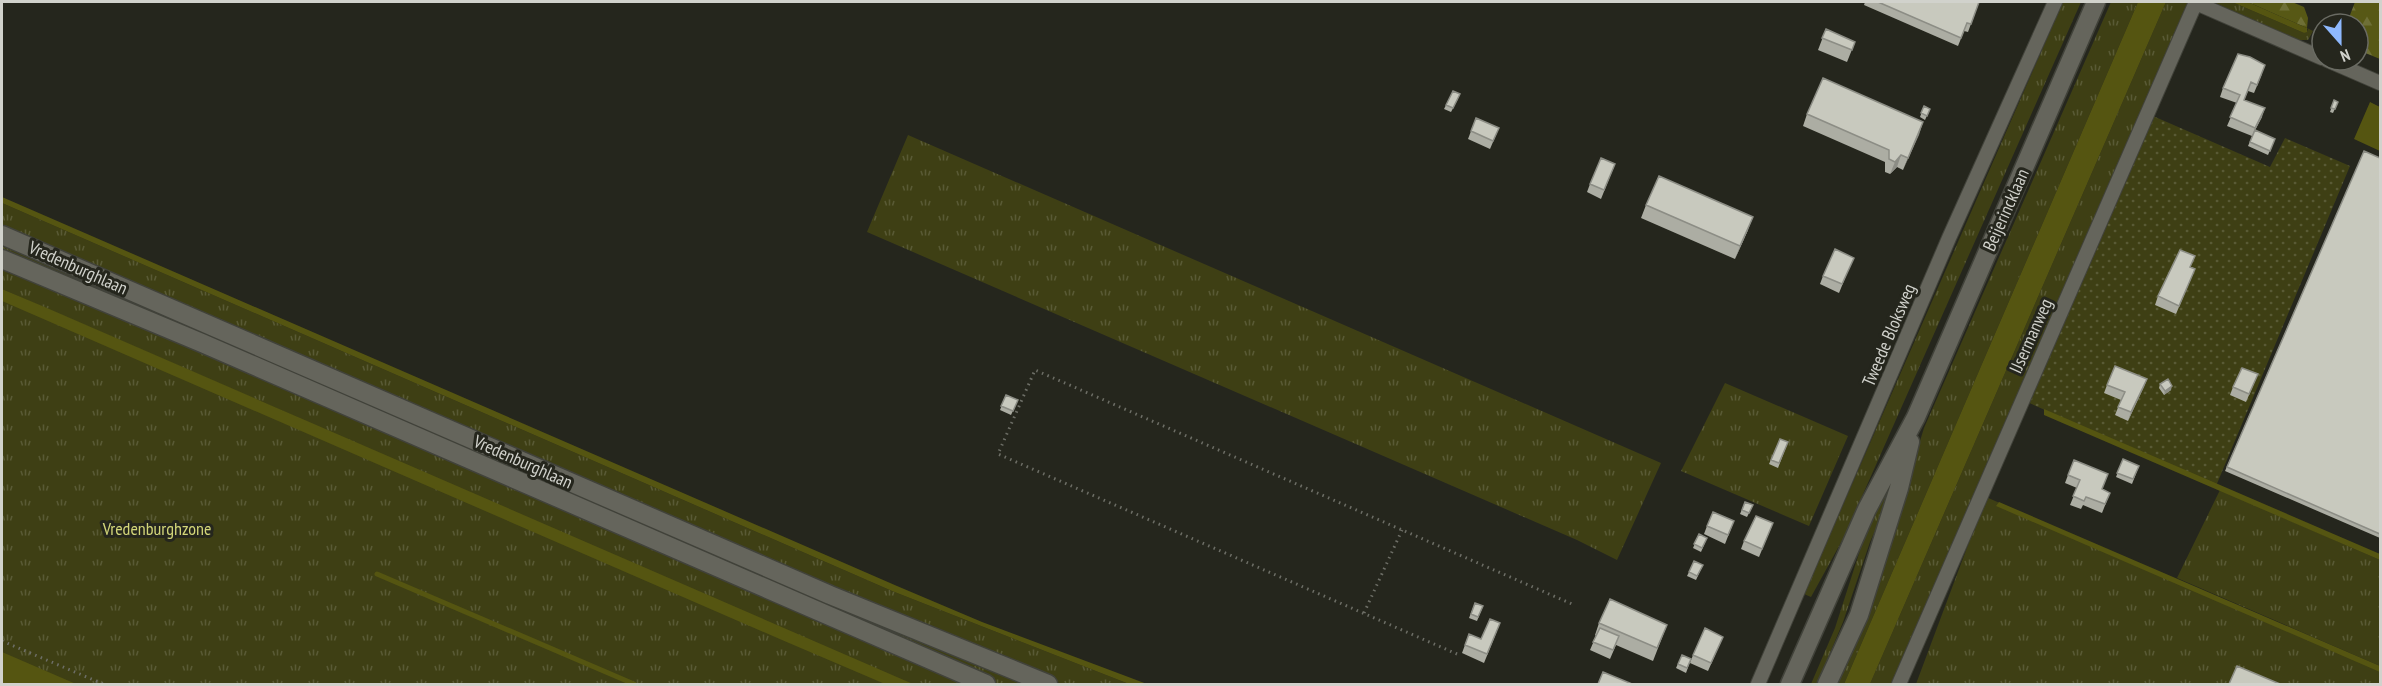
<svg xmlns="http://www.w3.org/2000/svg" width="2382" height="686" font-family="'PT Sans Narrow',sans-serif">
	<style>
		.grass { fill: url(#grass-tufts) }
		.forest { fill: url(#forest-firs) }
		.garden { fill: url(#garden-dots) }
		.water { fill: #551 }
		.lines { fill: none; stroke-linecap: round; stroke-linejoin: round }
		.stream { stroke: #551; stroke-width: 5 }
		.street-casing { stroke: #41423a; stroke-width: 16 }
		.secondary-casing { stroke: #41423a; stroke-width: 21 }
		.path { stroke: #6d6e66; stroke-width: 3; stroke-dasharray: 1.5 4.5; stroke-linecap: butt }
		.street { stroke: #65655c; stroke-width: 14 }
		.secondary { stroke: #65655c; stroke-width: 18 }
		.wall { fill: #acada3 }
		.shaded-wall { fill: #8c8d85 }
		.building { fill: #c8c9be; stroke: #8c8d85; stroke-width: 1.5 }
		.labels { text-anchor: middle; stroke-width: 6; stroke-linejoin: round; paint-order: stroke }
		.street-label { font-size: 18px; fill: #d1d2cc; stroke: #25261d }
		.park-label { font-size: 18px; fill: #d3d679; stroke: #25261d }
	</style>
	<defs>
		<pattern id="grass-tufts" width="24" height="20" patternUnits="userSpaceOnUse" patternTransform="scale(1.5)"><rect width="24" height="20" fill="#3e3f14"/><path d="M3 7l-1-3M5 7V3M7 7l1-3M15 17l-1-3M17 17v-4M19 17l1-3" fill="none" stroke="#595a35"/></pattern>
		<pattern id="forest-firs" width="22" height="20" patternUnits="userSpaceOnUse" patternTransform="scale(1.5)"><rect width="22" height="20" fill="#575815"/><path d="M5 1l3.5 6h-7zM16 11l3.5 6h-7z" fill="#6e6f36"/></pattern>
		<pattern id="garden-dots" width="8" height="8" patternUnits="userSpaceOnUse" patternTransform="scale(1.5)"><rect width="8" height="8" fill="#3e3f14"/><path d="M2 2h.1M6 6h.1" fill="none" stroke="#595a35" stroke-width="1.8" stroke-linecap="round"/></pattern>
	</defs>
	<rect width="100%" height="100%" fill="#25261d"/>
	<path class="grass" d="M2063 2H2081L1844 537 1811 597 1804 594Z
		M2111 2H2138L1844 684H1836L1888 545 1924 428Z
		M2166 2H2188L1891 684H1870Z
		M2215 2H2232L2304 33 2308 30 2307 28 2313 31 2308 40H2297L2221 7Z
		M908 135 1661 463 1617 560 1577 540 867 232Z
		M2 203 892 591 1129 684H1062L967 648 2 230Z
		M2 240 557 482 553 491 2 252Z
		M2 262 974 684H2V295L304 420 2 289Z
		M1725 383 1848 436 1809 526 1681 471Z
		M1893 465 1896 484 1870 542 1843 622 1817 684H1811L1835 628 1864 538Z
		M2220 490 2380 560V666L2177 578Z
		M1986 497 2380 669V684H1916Z
		M627 512 1037 684H997L623 521Z"/>
	<path class="forest" d="M2248 2H2292L2304 7 2308 18 2307 28Z
		M2355 2H2380V59L2358 50V24H2332L2336 20 2350 15Z"/>
	<path class="garden" d="M2153 116 2270 167 2285 138 2350 166 2216 486 2027 402Z"/>
	<path class="water" d="M2138 2H2166L1870 684H1844Z
		M2232 2H2248L2307 28V32L2304 33Z
		M2370 102 2380 107V151L2354 139Z
		M2 197 897 586 982 622 1147 684H1129L892 591 2 203Z
		M2 289 47 308 913 684H885L782 640 2 301Z
		M2044 409 2380 554V560L2044 415Z
		M1999 502 2380 666V672L1996 506Z
		M2 652 76 684H2Z"/>
	<g class="lines">
		<path class="stream" d="M377 574 634 684"/>
		<g class="street-casing">
			<path id="street" d="M2196 3 2322 58
				M2327 60 2380 83
				M1758 684 1949 238 2055 2
				M1899 684 2196 2"/>
		</g>
		<g class="secondary-casing">
			<path id="secondary" d="M2 235 830 595 1048 684
				M2 259 202 343 986 684
				M1790 684 1867 509 1916 417 2096 2
				M1827 684 1859 615 1899 488 1910 442"/>
		</g>
		<path class="path" d="M1364 613 1402 530
			M2 641 103 684
			M1457 654 998 454 1035 370 1572 604"/>
		<use href="#street" class="street"/>
		<use href="#secondary" class="secondary"/>
	</g>
	<path class="wall" d="M1865 2H1979L1968 32 1964 31 1958 46 1864 5Z
		M1826 29 1855 42 1847 62 1818 50Z
		M2262 74 2254 93 2248 91 2244 100 2262 117 2252 136 2227 126 2237 103 2220 97 2223 88Z
		M1458 99 1451 112 1444 109 1446 105Z
		M2334 100 2338 102 2333 113 2330 112Z
		M1924 106 1930 109 1925 120 1920 117Z
		M1807 114 1923 122 1903 170 1897 167 1890 174 1885 172V162L1803 126Z
		M1476 118 1499 128 1490 149 1468 139Z
		M2255 130 2275 139 2268 155 2248 146Z
		M2364 151 2380 158V538L2225 471Z
		M1615 164 1601 199 1587 192 1590 184Z
		M1646 205 1748 230 1735 259 1641 218Z
		M1850 266 1839 293 1820 284 1823 276Z
		M2191 267 2195 269 2176 314 2155 305 2158 296Z
		M2258 374 2246 402 2230 395 2233 387Z
		M2147 379 2128 421 2115 415 2121 400 2104 393 2107 385Z
		M2160 384 2171 390 2164 395 2159 388Z
		M1006 395 1018 400 1011 415 1000 410Z
		M1780 439 1788 442 1778 468 1769 464Z
		M2123 459 2139 466 2132 484 2116 477Z
		M2068 475 2110 493 2102 513 2083 505 2081 509 2070 505 2077 488 2065 483Z
		M1745 502 1753 505 1747 517 1740 514Z
		M1734 521 1725 544 1704 534 1707 526Z
		M1773 523 1759 557 1741 549 1744 541Z
		M1699 534 1707 538 1701 552 1693 548Z
		M1703 565 1696 580 1687 576 1689 572Z
		M1475 603 1483 606 1477 621 1469 618Z
		M1599 623 1667 625 1653 661 1616 645 1610 659 1590 650 1596 636 1595 635Z
		M1497 631 1484 663 1462 653 1469 634 1481 639Z
		M1723 637 1708 671 1690 663 1693 655Z
		M1682 655 1691 659 1686 673 1676 668Z"/>
	<path class="shaded-wall" d="M2265 108 2262 117 2252 136 2255 128Z
		M1923 122 1919 135 1903 170Z
		M1901 155 1897 167 1890 174 1895 162Z
		M1753 217 1748 230 1735 259 1740 246Z
		M2147 379 2144 387 2128 421 2131 412Z
		M2172 386 2171 390 2164 395 2165 391Z"/>
	<path class="building" d="M1878 2H1979L1971 24 1967 23 1961 38Z
		M1826 29 1855 42 1852 50 1822 38Z
		M2238 54 2250 57 2265 65 2257 85 2251 82 2244 100 2265 108 2255 128 2230 117 2240 95 2223 88Z
		M1823 78 1923 122 1908 158 1901 155 1895 162 1889 159V150L1807 114Z
		M1453 91 1460 94 1453 108 1446 105Z
		M2334 100 2338 102 2335 109 2331 108Z
		M1924 106 1930 109 1927 116 1921 113Z
		M1476 118 1499 128 1493 141 1471 131Z
		M2255 130 2275 139 2270 151 2250 142Z
		M2364 151 2380 158V534L2227 467Z
		M1601 158 1615 164 1604 190 1590 184Z
		M1659 176 1753 217 1740 246 1646 205Z
		M1835 249 1854 258 1842 284 1823 276Z
		M2180 250 2195 256 2190 267 2195 269 2179 306 2158 296Z
		M2115 366 2147 379 2131 412 2118 407 2125 392 2107 385Z
		M2242 368 2258 374 2249 394 2233 387Z
		M2168 379 2172 386 2165 391 2160 384Z
		M1006 395 1018 400 1013 411 1001 406Z
		M1780 439 1788 442 1779 463 1771 460Z
		M2123 459 2139 466 2133 479 2117 473Z
		M2074 460 2108 474 2102 489 2110 493 2105 504 2086 497 2084 501 2073 496 2080 480 2068 475Z
		M1745 502 1753 505 1749 513 1742 510Z
		M1713 512 1734 521 1728 535 1707 526Z
		M1756 516 1773 523 1762 549 1744 541Z
		M1699 534 1707 538 1702 548 1694 544Z
		M1694 561 1703 565 1697 576 1689 572Z
		M1610 599 1667 625 1657 648 1599 623Z
		M1475 603 1483 606 1478 617 1471 614Z
		M1490 619 1500 623 1487 654 1465 645 1469 634 1481 639Z
		M1600 628 1619 636 1613 650 1593 642Z
		M1705 628 1723 637 1711 663 1693 655Z
		M1682 655 1691 659 1687 668 1678 664Z
		M2237 666 2280 684H2229Z
		M1603 672 1632 684H1598Z"/>
	<g class="labels">
		<g class="street-label">
			<text transform="translate(2006 210) rotate(-66)" y="6">Beijerincklaan</text>
			<text transform="translate(78 268) rotate(24)" y="6">Vredenburghlaan</text>
			<text transform="translate(1889 335) rotate(-67)" y="6">Tweede Bloksweg</text>
			<text transform="translate(2031 336) rotate(-66)" y="6">IJsermanweg</text>
			<text transform="translate(523 462) rotate(24)" y="6">Vredenburghlaan</text>
		</g>
		<g class="park-label">
			<text x="157" y="535">Vredenburghzone</text>
		</g>
	</g>
	<rect width="2382" height="686" fill="none" stroke="#d1d2cc" stroke-width="6"/>
	<g transform="translate(2340 42) rotate(159)"><circle r="28" fill="#25261d" stroke="#6a6b63" stroke-width="1.5"/>
	<path d="M0-4.5L10 22L0 15L-10 22Z" fill="#8eb8fd"/>
	<text y="-9" font-size="16" font-weight="bold" text-anchor="middle" fill="#d1d2cc">N</text>
	</g>
</svg>
